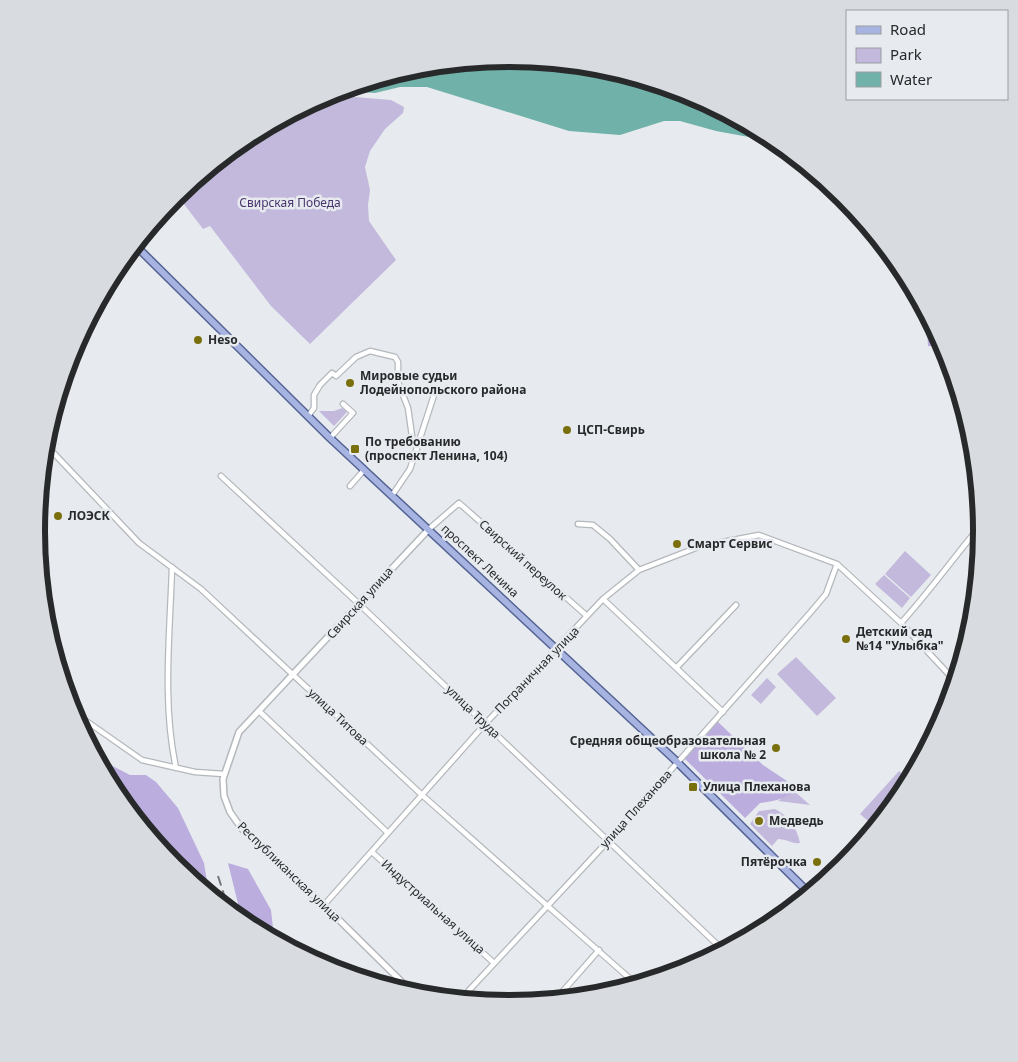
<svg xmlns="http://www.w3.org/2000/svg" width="1018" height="1062" font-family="'Noto Sans',sans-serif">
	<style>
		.green { fill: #c3b9dc }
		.forest { fill: #bbaddd }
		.water { fill: #70b1a9 }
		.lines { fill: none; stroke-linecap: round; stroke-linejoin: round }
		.minor-casing { stroke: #b4b8bc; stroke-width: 7 }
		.tertiary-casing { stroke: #b4b8bc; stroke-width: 8 }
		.primary-casing { stroke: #546394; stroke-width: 9 }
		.minor { stroke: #fff; stroke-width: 4.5 }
		.tertiary { stroke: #fff; stroke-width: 5 }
		.primary { stroke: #a7b4e1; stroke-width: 6 }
		.rail { stroke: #747779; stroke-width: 2; stroke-dasharray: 10 5; stroke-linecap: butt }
		.poi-dot { fill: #7a6f0d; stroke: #e7ebef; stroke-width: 2 }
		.labels { text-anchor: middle; stroke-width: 5; stroke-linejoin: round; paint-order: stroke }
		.park-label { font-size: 12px; fill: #48336d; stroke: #e7ebef }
		.poi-label { font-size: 12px; font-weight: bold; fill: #28292b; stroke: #e7ebef; text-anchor: start }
		.street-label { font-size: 12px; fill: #28292b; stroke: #e7ebef }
		.rim { fill: none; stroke: #28292b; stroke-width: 6 }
	</style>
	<rect width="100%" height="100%" fill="#e7ebef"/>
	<path class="green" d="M344 89 355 97 391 100 404 107 403 113 385 129 370 151 365 167 370 190 368 205 369 221 396 260 310 344 271 306 210 226 203 229 177 195 247 138 328 94Z
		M342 408 347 412 334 426 319 411H334Z
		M905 551 931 575 911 597 885 574Z
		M884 575 910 598 902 608 875 584Z
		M796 657 836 698 817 716 777 674Z
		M767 678 776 687 761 704 751 695Z
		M899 771 909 780 902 794 875 827 860 814Z
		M793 790 810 805 778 801Z
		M775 809C788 815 798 830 800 843 791 844 787 839 778 839L772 846 750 824 759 811Z"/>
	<path class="forest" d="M926 313 944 347 928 346Z
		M717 721 763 765 793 785 795 788C786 800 774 801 760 803L745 818 683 757Z
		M97 758 130 775H146L156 782 178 808 204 863 209 894 175 865 116 793Z
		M228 863 248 869 271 910 274 937 280 942 242 920Z"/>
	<path class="water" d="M509 58 602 67 690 94 776 142 716 131 680 121H664L620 135 569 131 427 87H400L375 93 359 92 352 87 417 67Z"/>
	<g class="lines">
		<g class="minor-casing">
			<path id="minor" d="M308 416 314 408V395L320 385 332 373 336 376 356 357 370 351 395 357 398 362V382L408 408 412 436 417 449
				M330 438 353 413 343 404
				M45 444 139 543 201 589 422 795 636 984
				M221 476 359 604 723 950
				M350 486 364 470
				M393 494 410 469 435 392
				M578 524 593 525 610 539 639 570
				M429 529 459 503 587 616
				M172 567C170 633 162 703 176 768
				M603 599 723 712
				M901 623C930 591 954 557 981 525
				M677 667 736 605
				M72 711 142 760 195 772 224 774
				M259 711 388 833
				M372 852 494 963
				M324 905 485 724 603 599 639 570 701 546 759 535 837 564 901 623 955 681
				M461 999 608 841 810 613 826 594 837 564
				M556 999 599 950"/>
		</g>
		<g class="tertiary-casing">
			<path id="tertiary" d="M414 994 324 905 242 829 230 812 224 796 223 779 239 732 429 529"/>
		</g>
		<g class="primary-casing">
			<path id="primary" d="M135 245 330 438 674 759 809 893"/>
		</g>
		<use href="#minor" class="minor"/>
		<use href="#tertiary" class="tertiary"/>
		<use href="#primary" class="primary"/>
		<path class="rail" d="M218 876 229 910"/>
	</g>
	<g class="poi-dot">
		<circle cx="198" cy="340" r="5"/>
		<circle cx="350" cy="383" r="5"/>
		<circle cx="567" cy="430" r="5"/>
		<rect x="350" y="444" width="10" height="10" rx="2.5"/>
		<circle cx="58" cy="516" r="5"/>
		<circle cx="677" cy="544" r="5"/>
		<circle cx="846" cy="639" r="5"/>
		<circle cx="776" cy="748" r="5"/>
		<rect x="688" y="782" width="10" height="10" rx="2.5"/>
		<circle cx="759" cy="821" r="5"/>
		<circle cx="817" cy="862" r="5"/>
	</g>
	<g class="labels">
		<g class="park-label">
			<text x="290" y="207">Свирская Победа</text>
		</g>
		<g class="poi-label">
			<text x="208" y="344">Heso</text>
			<text x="360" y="380">Мировые судьи<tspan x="360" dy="14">Лодейнопольского района</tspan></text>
			<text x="577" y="434">ЦСП-Свирь</text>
			<text x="365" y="446">По требованию<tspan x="365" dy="14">(проспект Ленина, 104)</tspan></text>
			<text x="68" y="520">ЛОЭСК</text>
			<text x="687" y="548">Смарт Сервис</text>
			<text x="856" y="636">Детский сад<tspan x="856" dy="14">№14 "Улыбка"</tspan></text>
			<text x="766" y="745" text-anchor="end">Средняя общеобразовательная<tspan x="766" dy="14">школа № 2</tspan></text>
			<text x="703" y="791">Улица Плеханова</text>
			<text x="769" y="825">Медведь</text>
			<text x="807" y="866" text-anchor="end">Пятёрочка</text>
		</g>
		<g class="street-label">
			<text transform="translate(523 560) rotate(42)" y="4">Свирский переулок</text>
			<text transform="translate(480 561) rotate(43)" y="4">проспект Ленина</text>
			<text transform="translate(360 603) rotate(-48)" y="4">Свирская улица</text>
			<text transform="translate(537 670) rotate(-46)" y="4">Пограничная улица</text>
			<text transform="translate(473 712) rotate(44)" y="4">улица Труда</text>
			<text transform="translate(338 717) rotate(43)" y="4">улица Титова</text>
			<text transform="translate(636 809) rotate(-48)" y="4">улица Плеханова</text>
			<text transform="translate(289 872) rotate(44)" y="4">Республиканская улица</text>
			<text transform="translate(433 907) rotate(42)" y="4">Индустриальная улица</text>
		</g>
	</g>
	<path d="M0 0H1018V1062H0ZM45 531a464 464 0 1 1 928 0a464 464 0 1 1-928 0Z" fill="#d8dbdf" fill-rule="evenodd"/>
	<path class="rim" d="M45 531a464 464 0 1 1 928 0a464 464 0 1 1-928 0Z"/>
	<rect x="846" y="10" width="162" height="90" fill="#e7ebef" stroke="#9b9da1"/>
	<rect x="856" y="26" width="25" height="8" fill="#a7b4e1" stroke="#9b9da1"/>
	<text x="890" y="35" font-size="15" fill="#28292b">Road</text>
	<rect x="856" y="48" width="25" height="15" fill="#c3b9dc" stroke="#9b9da1"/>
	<text x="890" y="60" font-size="15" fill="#28292b">Park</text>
	<rect x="856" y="72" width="25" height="15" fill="#70b1a9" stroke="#9b9da1"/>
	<text x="890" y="85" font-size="15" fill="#28292b">Water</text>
</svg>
